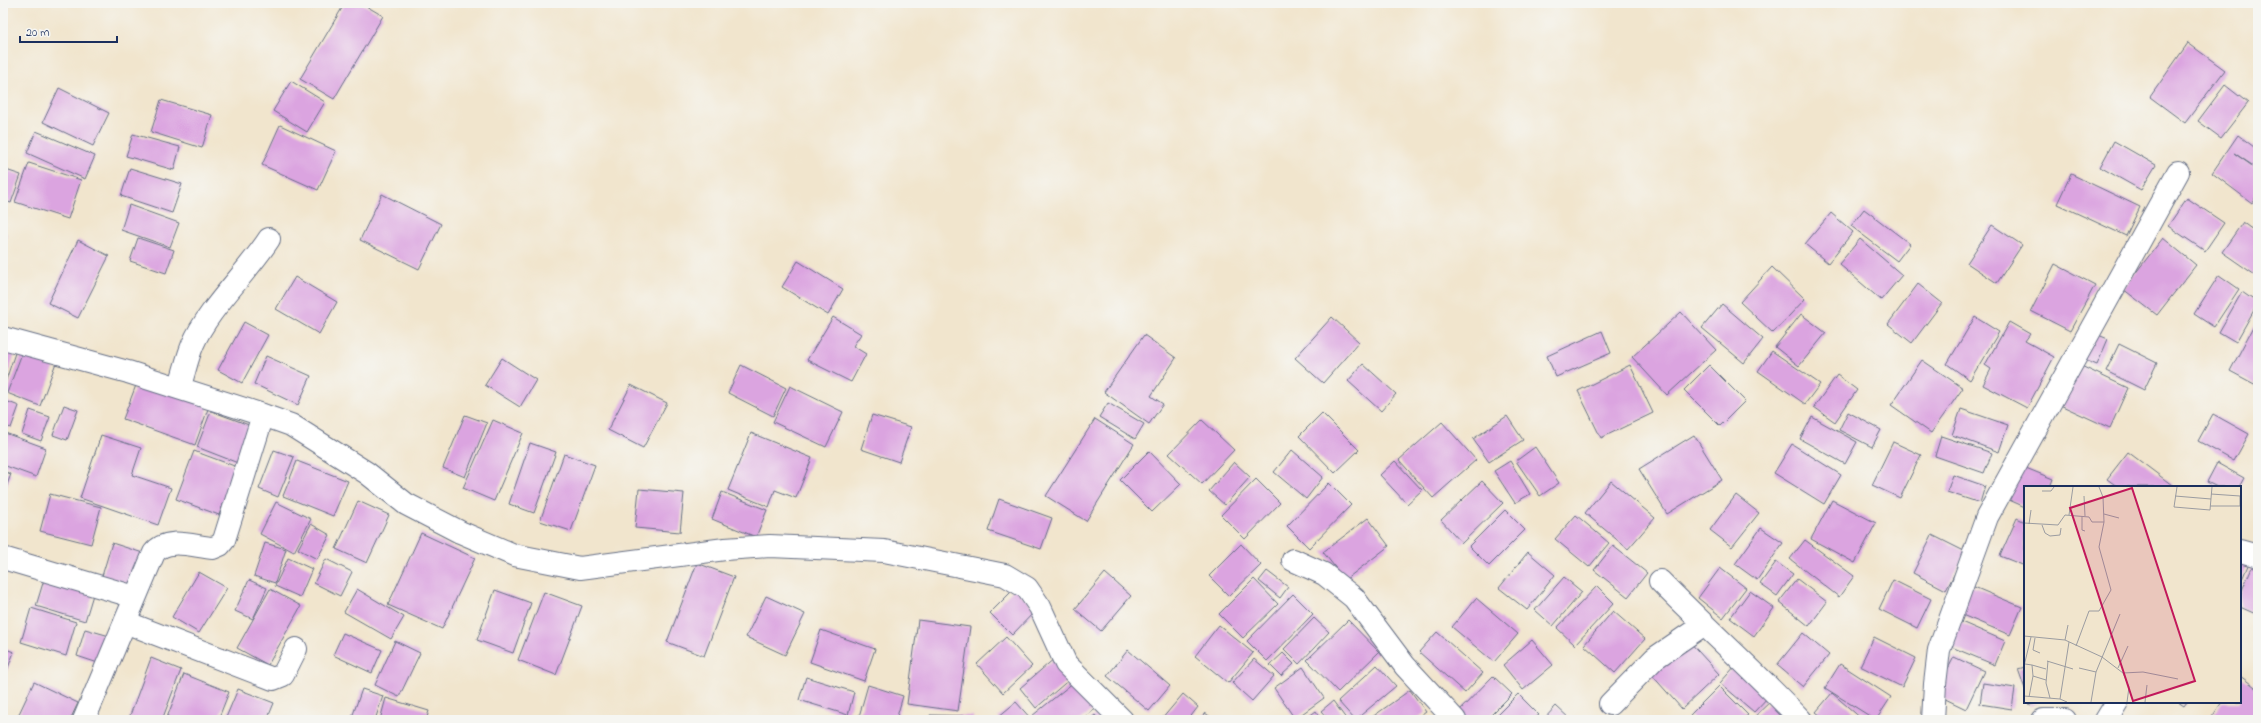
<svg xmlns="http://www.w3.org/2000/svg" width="2261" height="723" font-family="'Indie Flower',sans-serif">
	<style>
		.building { fill: #dba4e0 }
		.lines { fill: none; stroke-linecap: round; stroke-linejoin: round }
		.minor-casing { stroke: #666f85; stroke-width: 24 }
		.minor { stroke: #fff; stroke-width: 22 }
		.inset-road { fill: none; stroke: #9b9ca1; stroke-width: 1 }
		.view { fill: #c2185b; fill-opacity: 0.15; stroke: #c2185b; stroke-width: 2 }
		.inset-edge { fill: none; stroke: #1b2f5e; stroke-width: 2 }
	</style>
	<rect width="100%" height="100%" fill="#f6f6f2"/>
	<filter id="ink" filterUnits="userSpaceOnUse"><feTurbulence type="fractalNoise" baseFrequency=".025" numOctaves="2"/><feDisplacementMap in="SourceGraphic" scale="8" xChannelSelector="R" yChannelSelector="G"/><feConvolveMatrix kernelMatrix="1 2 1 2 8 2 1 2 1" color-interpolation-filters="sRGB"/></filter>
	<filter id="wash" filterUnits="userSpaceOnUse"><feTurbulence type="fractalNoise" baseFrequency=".012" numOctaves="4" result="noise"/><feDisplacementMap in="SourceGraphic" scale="16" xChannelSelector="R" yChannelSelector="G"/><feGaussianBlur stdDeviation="0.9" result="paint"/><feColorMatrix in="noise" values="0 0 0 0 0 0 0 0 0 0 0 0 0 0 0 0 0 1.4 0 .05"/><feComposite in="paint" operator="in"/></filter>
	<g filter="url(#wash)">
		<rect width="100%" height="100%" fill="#f1e5cd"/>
		<g id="blocks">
			<path class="building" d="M345 3H361L383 16 334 99 300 79Z
				M2188 43 2225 70 2185 123 2150 97Z
				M291 81 325 102 307 132 273 111Z
				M2225 85 2248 103 2221 138 2198 121Z
				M59 88 109 113 93 146 43 122Z
				M161 100 212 115 202 148 151 132Z
				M280 125 336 151 318 190 262 165Z
				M36 131 95 156 85 179 27 153Z
				M133 134 180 147 174 170 126 156Z
				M2238 135 2258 150V169L2234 153 2258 170V194L2252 203 2212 173Z
				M2114 141 2156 165 2141 190 2100 167Z
				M29 163 81 180 68 219 15 202Z
				M130 168 182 184 172 213 121 196Z
				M3 169 21 175 11 203 3 200Z
				M2071 174 2140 207 2126 236 2057 204Z
				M382 194 441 224 419 269 360 240Z
				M2187 198 2224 223 2205 251 2168 226Z
				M129 205 179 223 170 247 121 230Z
				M1864 209 1910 244 1897 261 1851 226Z
				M1831 213 1853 232 1828 263 1805 244Z
				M2243 222 2258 233V277L2222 252Z
				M1992 225 2022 245 1997 283 1967 263Z
				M3 231 7 235 3 240Z
				M138 238 174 250 166 273 130 261Z
				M2163 238 2196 265 2157 315 2123 289Z
				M1860 239 1902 275 1881 300 1839 264Z
				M78 240 109 256 78 318 48 303Z
				M798 261 843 289 828 315 782 287Z
				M2055 264 2095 285 2070 331 2031 311Z
				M1772 267 1805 299 1773 333 1740 302Z
				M2219 275 2239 289 2214 327 2194 314Z
				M295 277 337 302 319 334 276 309Z
				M1918 284 1942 303 1912 343 1888 324Z
				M2242 292 2258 303 2236 342 2219 332Z
				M1722 304 1763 339 1744 363 1702 328Z
				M1681 312 1716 350 1667 395 1632 357Z
				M1801 314 1826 333 1799 366 1775 347Z
				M833 317 861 334 853 346 866 354 851 382 807 360Z
				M1332 317 1359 342 1323 383 1295 358Z
				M1975 317 1999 332 1970 380 1947 364Z
				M2258 318V386L2230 371Z
				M244 322 268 335 242 383 218 370Z
				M2009 322 2030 334 2025 341 2054 357 2027 408 1983 385 1991 369 1985 365Z
				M1602 331 1611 353 1556 377 1547 356Z
				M2091 332 2108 339 2097 365 2080 358Z
				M1144 335 1176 358 1151 396 1163 404 1149 424 1104 392Z
				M2119 344 2157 363 2144 390 2106 371Z
				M3 348 15 353 3 389Z
				M24 348 57 360 40 406 7 393Z
				M1772 351 1820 384 1805 404 1758 371Z
				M266 356 311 376 298 405 254 384Z
				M502 358 536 380 520 407 485 385Z
				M1922 360 1963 388 1931 433 1891 405Z
				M1363 364 1396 394 1381 411 1348 381Z
				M2077 364 2128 388 2110 428 2058 404Z
				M741 365 786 388 773 416 728 393Z
				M1630 365 1653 413 1601 438 1578 391Z
				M1709 365 1745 401 1720 426 1684 390Z
				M1837 375 1857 390 1835 422 1814 407Z
				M138 380 209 406 195 445 123 419Z
				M631 385 667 403 643 448 608 430Z
				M790 386 843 412 826 447 773 422Z
				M3 400 19 406 11 428 3 425Z
				M1108 403 1144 424 1135 439 1099 417Z
				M64 405 78 410 67 440 53 435Z
				M1961 409 2008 425 1999 452 1952 435Z
				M30 410 50 417 41 441 22 434Z
				M211 411 257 428 243 465 197 447Z
				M1848 412 1881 430 1872 447 1839 430Z
				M1322 413 1359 450 1335 473 1299 436Z
				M2213 414 2249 434 2234 461 2198 441Z
				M465 415 487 423 465 477 443 468Z
				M872 415 911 427 899 462 861 449Z
				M1507 416 1523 440 1489 462 1473 439Z
				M1812 417 1857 442 1845 464 1800 439Z
				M1095 419 1134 444 1086 521 1046 496Z
				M493 420 523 433 494 501 463 488Z
				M1202 420 1234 450 1202 484 1169 454Z
				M1442 422 1476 460 1433 498 1399 460Z
				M5 433 46 448 36 477 3 465V441Z
				M751 433 812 458 796 498 775 490 769 507 728 490Z
				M101 435 141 448 132 475 171 488 158 525 80 498Z
				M1694 435 1722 480 1667 514 1639 469Z
				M1941 436 1992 453 1984 473 1935 456Z
				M1893 442 1921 455 1900 498 1872 485Z
				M530 443 556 452 534 513 509 504Z
				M1792 444 1841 475 1824 504 1774 473Z
				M1535 447 1559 483 1540 496 1516 461Z
				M274 450 294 457 278 497 259 489Z
				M1292 450 1323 477 1306 499 1274 472Z
				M194 451 237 467 219 515 176 499Z
				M1149 451 1181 484 1152 512 1120 480Z
				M2128 452 2172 485 2170 487H2118L2107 479Z
				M564 454 595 465 571 531 540 521Z
				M297 461 348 481 333 516 283 496Z
				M1395 461 1422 490 1407 504 1380 475Z
				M1510 461 1530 494 1515 503 1494 471Z
				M1234 462 1250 477 1225 505 1209 491Z
				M2217 463 2244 478 2239 487H2217L2207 482Z
				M2021 466 2053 479 2050 487H2025V507L2007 499Z
				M3 471 11 474 3 496Z
				M1953 475 1985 486 1980 503 1947 492Z
				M1256 479 1280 503 1245 539 1221 515Z
				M1482 481 1503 503 1462 543 1441 520Z
				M1611 481 1655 518 1628 549 1585 513Z
				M1329 483 1351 505 1309 548 1287 526Z
				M639 489 684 493 680 532 635 528Z
				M722 492 767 510 756 537 712 519Z
				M50 494 101 507 91 544 40 531Z
				M1736 495 1759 513 1732 547 1710 530Z
				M999 499 1052 518 1041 549 988 531Z
				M1832 500 1876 523 1855 563 1811 539Z
				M358 501 389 515 367 563 336 549Z
				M276 502 311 519 294 552 260 534Z
				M1505 510 1525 530 1489 566 1469 546Z
				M1576 515 1609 543 1589 567 1555 539Z
				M1368 518 1389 546 1345 580 1323 552Z
				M2017 518 2025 522V566L2000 556Z
				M311 524 330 535 317 559 298 549Z
				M1761 528 1783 543 1757 580 1735 564Z
				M421 533 475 558 442 629 388 605Z
				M1932 535 1966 552 1946 590 1913 573Z
				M1805 540 1854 576 1839 597 1790 559Z
				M112 543 146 554 136 586 102 576Z
				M265 543 286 549 275 583 254 576Z
				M1241 544 1261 565 1229 596 1209 576Z
				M1613 546 1647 573 1628 597 1594 570Z
				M1528 552 1555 575 1527 610 1499 588Z
				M288 558 312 569 300 597 275 586Z
				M326 559 352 572 340 596 314 583Z
				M2240 559 2249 563 2240 584Z
				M1776 562 1793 574 1777 596 1760 584Z
				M697 563 734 577 704 656 667 642Z
				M2252 567 2258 570V615L2240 607V595Z
				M1720 568 1746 588 1723 618 1698 598Z
				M1267 571 1288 587 1280 598 1259 581Z
				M199 572 227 588 199 633 172 617Z
				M46 573 95 588 85 621 36 606Z
				M1105 573 1131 596 1101 631 1075 609Z
				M1564 577 1582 592 1553 626 1535 610Z
				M1254 579 1278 604 1243 638 1219 614Z
				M1797 579 1827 602 1809 626 1779 602Z
				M249 580 267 588 253 619 235 611Z
				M1893 580 1931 599 1917 628 1879 609Z
				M1967 584 2022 607 2010 635 1955 612Z
				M1597 586 1614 603 1575 645 1557 628Z
				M1015 588 1036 610 1012 635 990 613Z
				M270 589 301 606 268 665 237 648Z
				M357 589 404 617 391 639 344 612Z
				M495 590 531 603 513 653 477 640Z
				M1750 591 1774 608 1754 636 1730 618Z
				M544 592 582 606 556 675 518 660Z
				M1293 594 1313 614 1267 661 1247 641Z
				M766 596 805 614 785 655 746 637Z
				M1476 598 1518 634 1494 662 1452 627Z
				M31 608 76 622 66 656 21 642Z
				M1613 611 1645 639 1615 673 1584 645Z
				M1314 618 1329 632 1299 664 1284 649Z
				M918 620 970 627 958 711 907 704Z
				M1348 620 1379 652 1338 692 1307 660Z
				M1959 621 2005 641 1995 665 1949 646Z
				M1219 625 1253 653 1228 683 1195 656Z
				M85 629 113 637 104 665 77 656Z
				M821 630 875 649 864 681 810 662Z
				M1437 632 1483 673 1465 693 1419 652Z
				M343 633 382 650 372 673 333 655Z
				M1803 633 1829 655 1803 687 1777 665Z
				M1006 637 1032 666 1003 693 977 664Z
				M1874 637 1916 658 1902 687 1860 666Z
				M1687 639 1719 674 1682 709 1650 673Z
				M1532 640 1553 665 1523 690 1503 665Z
				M395 641 420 653 399 697 375 685Z
				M3 648 14 652 3 681Z
				M1128 650 1170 686 1149 711 1107 676Z
				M1283 653 1294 664 1281 676 1270 665Z
				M1954 657 1984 671 1966 709 1935 694Z
				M151 658 181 670 162 720H135L129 718Z
				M1055 658 1071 678 1036 708 1020 688Z
				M1254 659 1274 676 1252 701 1232 683Z
				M1840 664 1891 697 1876 720 1825 688Z
				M1377 665 1396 686 1355 720 1338 701Z
				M1736 665 1770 695 1754 712 1720 683Z
				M1303 667 1324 698 1295 719 1274 688Z
				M2025 667V689L2018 669Z
				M184 674 229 692 218 720H166Z
				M1493 676 1512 694 1486 720H1461L1455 715Z
				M2240 676 2258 689V712L2253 720H2210L2222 702H2240Z
				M806 677 854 692 848 715 799 700Z
				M34 682 78 703 70 720H21L17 718Z
				M1074 682 1095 708 1081 720H1035L1032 716Z
				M1983 683 2015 688 2012 709 1980 704Z
				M868 685 903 696 896 720H858Z
				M1719 686 1748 715 1742 720H1694L1690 715Z
				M238 689 274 703 267 720H225Z
				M362 689 383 696 375 720H351Z
				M1410 690 1426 712 1415 720H1368Z
				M1832 693 1863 720H1826L1816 712Z
				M1183 694 1198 707 1188 720H1161Z
				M1518 694 1539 715 1533 720H1492Z
				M386 698 429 711 426 720H380Z
				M1773 699 1788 720H1751Z
				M1333 701 1347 720H1329L1321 711Z
				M1016 702 1032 720H1000L998 717Z
				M2029 702H2038L2030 705Z
				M2178 702H2187L2184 706Z
				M1556 706 1571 720H1543Z
				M1316 711 1322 720H1304Z
				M1205 713 1215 720H1199Z
				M930 715 973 716V720H930Z
				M1095 715 1100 720H1089Z"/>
		</g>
	</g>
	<g filter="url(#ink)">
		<use href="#blocks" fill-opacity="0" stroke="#666f85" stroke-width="1"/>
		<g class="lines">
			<g class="minor-casing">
				<path id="minor" d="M3 338 128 372 263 415 291 425 367 473 406 504 460 532 514 555 580 568 725 549 770 546 884 551 1005 575 1027 588 1040 607 1066 664 1122 720
					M179 388C184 374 187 358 193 344 208 309 247 273 269 239
					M2240 551 2258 556
					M3 558 135 597
					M1293 560 1324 574 1354 598 1405 666 1455 720
					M1660 581C1706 628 1756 672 1801 720
					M125 622 273 679 283 675 296 649
					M1610 704 1655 658 1703 625
					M84 720 154 553C167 536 195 547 213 548L220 545 224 540 263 415
					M1933 720 1935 684 1939 650 1987 517 2178 172
					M2043 720H2065
					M2106 720 2117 702"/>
			</g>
			<use href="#minor" class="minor"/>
		</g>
	</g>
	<g transform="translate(2024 486)">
		<rect width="217" height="217" fill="#f1e5cd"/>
		<path class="inset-road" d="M153 1 150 21 186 24 188 1M18 5H27L30 1M60 10 61 30M151 10 187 13M186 20H216V10L187 8M80 28 95 32M45 29 49 1M58 30V44L61 45M0 37 34 39 41 29 65 31 68 36H80M5 38 7 24M18 39 21 47 26 50 36 49 37 42M0 150 41 154 78 171 99 187 105 201 103 216M11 152 9 164 16 167M41 154 44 139M52 160 65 125H75L87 104 75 61 80 36 79 11 75 1M23 175 49 183M24 175 22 197 26 212M1 178 8 179 9 190 22 194M8 179 22 183M0 180 7 151M55 182 72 186M94 182 104 160M99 187 119 186 154 193M0 210 36 213 43 216M5 211 9 190M36 213 45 156M67 216 72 186 96 128M121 216 123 199"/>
		<path class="view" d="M108 2 171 195 109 215 46 22Z"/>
		<rect width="217" height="217" class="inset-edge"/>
	</g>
	<rect width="2261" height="723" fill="none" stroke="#f6f6f2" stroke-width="16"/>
	<path d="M20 36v6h97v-6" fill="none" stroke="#1b2f5e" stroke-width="2"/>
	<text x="26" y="36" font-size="12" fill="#1b2f5e" stroke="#f6f6f2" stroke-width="3" paint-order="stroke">20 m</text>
</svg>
